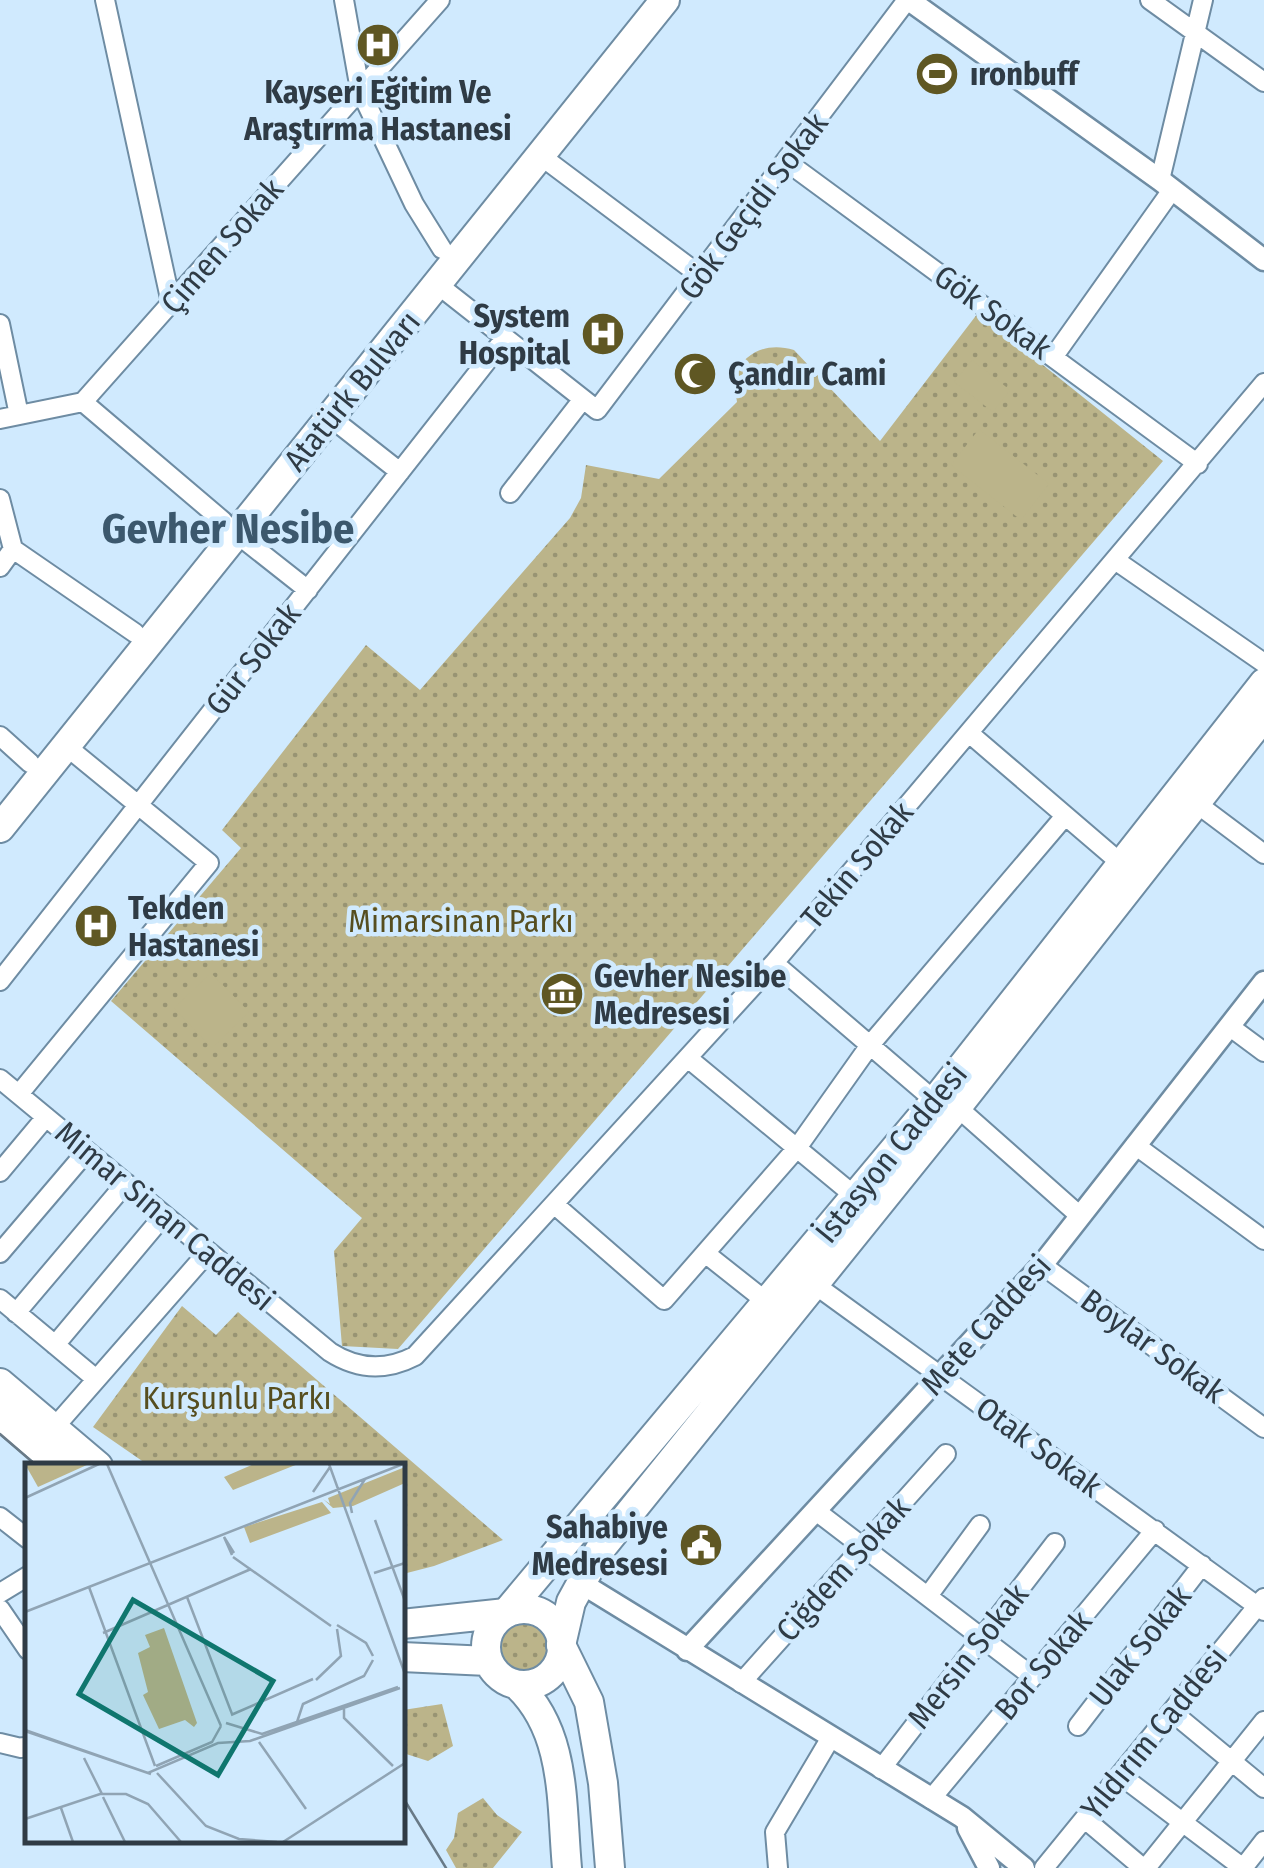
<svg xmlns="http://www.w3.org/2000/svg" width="1264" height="1868" font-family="'Fira Sans Condensed',sans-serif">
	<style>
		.grass { fill: url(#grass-dots) }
		.garden { fill: #bbb48a }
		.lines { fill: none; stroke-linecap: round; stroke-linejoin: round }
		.minor-casing { stroke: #6e8ca3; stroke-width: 22 }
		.tertiary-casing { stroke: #6e8ca3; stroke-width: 25 }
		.primary-casing { stroke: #6e8ca3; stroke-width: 32 }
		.trunk-casing { stroke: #6e8ca3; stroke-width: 32 }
		.minor { stroke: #fff; stroke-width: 18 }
		.tertiary { stroke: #fff; stroke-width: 20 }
		.primary { stroke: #fff; stroke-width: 28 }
		.trunk { stroke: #fff; stroke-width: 28 }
		.tram { stroke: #697a87; stroke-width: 2.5 }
		.labels { text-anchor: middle; stroke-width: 9; stroke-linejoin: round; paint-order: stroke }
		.poi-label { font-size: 32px; font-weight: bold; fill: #2f3b45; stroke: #d0eafe; text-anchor: start }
		.street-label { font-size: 32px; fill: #2f3b45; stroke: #d0eafe }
		.park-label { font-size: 32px; fill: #564e1f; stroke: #d0eafe }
		.district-label { font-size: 42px; font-weight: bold; fill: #3c586d; stroke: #d0eafe }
		.inset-road { fill: none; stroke: #90a4b4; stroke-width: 2.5 }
		.view { fill: #0f766e; fill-opacity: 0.15; stroke: #0f766e; stroke-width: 5 }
		.inset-edge { fill: none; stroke: #2f3b45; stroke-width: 5 }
	</style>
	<defs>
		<pattern id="grass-dots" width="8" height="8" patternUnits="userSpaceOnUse" patternTransform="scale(2.5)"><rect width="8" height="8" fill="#bbb48a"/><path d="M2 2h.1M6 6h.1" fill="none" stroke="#989473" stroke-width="1.8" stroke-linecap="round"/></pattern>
	</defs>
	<rect width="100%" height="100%" fill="#d0eafe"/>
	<path class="grass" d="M978 313 1163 461 398 1349 342 1346 334 1251 362 1218 111 1001 241 848 222 830 366 645 420 690 570 518 581 498 586 465 659 479 737 402 733 375C747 351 768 342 794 350L880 441Z
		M182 1306 216 1335 238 1312 503 1540 434 1566 403 1574 402 1466 148 1465 93 1427Z
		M500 1647a24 24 0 1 1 48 0a24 24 0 1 1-48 0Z
		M442 1704 453 1746 428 1761 403 1753V1710Z
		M483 1798 497 1815 522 1832 493 1868H456L446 1850 454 1838 458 1813Z"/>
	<path class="garden" d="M972 360 1010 390 993 412 954 382Z
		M979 429 1049 484 1021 520 951 465Z
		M211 973 249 1012 212 1048 174 1008Z"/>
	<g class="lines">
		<g class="minor-casing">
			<path id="minor" d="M105 0 171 303
				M344 0 360 90 414 204 442 249
				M1150 0 1264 82
				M541 156 701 276
				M787 162 1198 464
				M1160 180 1203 0
				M437 284 597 410 907 0
				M0 324 19 415
				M1054 356 1172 190
				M83 402 440 0
				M83 402 223 521
				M330 417 400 472
				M0 419 83 402
				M510 493 583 399
				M0 499 13 549 0 567
				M237 534 308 590
				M13 549 135 633
				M1115 560 1264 663
				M969 733 1123 865
				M0 736 30 763
				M1196 803 1264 854
				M774 963 935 1101
				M0 981 505 338
				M1229 1026 1264 1052
				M689 1059 856 1197
				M0 1079 330 1352C358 1370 386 1371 415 1356L774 963 1264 383
				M19 1094 209 863 66 746
				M957 1107 1080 1216
				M1135 1145 1264 1240
				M0 1172 46 1117
				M555 1205 664 1300 797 1148 870 1045 1065 816
				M0 1253 87 1151
				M705 1253 768 1303
				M1042 1265 1264 1428
				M814 1284 1264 1611
				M0 1299 96 1379
				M16 1313 126 1183
				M55 1345 164 1215
				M53 1429 208 1252
				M816 1511 1033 1677
				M0 1517 28 1539
				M0 1593 28 1576
				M928 1596 980 1525
				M0 1609 28 1650
				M741 1683 946 1454
				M1172 1712 1264 1788
				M1078 1726 1202 1565
				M0 1743 21 1748 28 1746
				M881 1769 1055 1543
				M1120 1775 1243 1868
				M931 1799 1155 1530
				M1085 1819 1143 1868
				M778 1868 775 1832 830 1739
				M1044 1868 1264 1598
				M1146 1868 1264 1721
				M1243 1868 1264 1841"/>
		</g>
		<g class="tertiary-casing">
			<path id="tertiary" d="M909 0 1160 180 1264 260
				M581 1583 962 1817 1024 1868
				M687 1650 1042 1265 1264 982
				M968 1828 989 1868"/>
		</g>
		<g class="primary-casing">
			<path id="primary" d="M0 828 665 0
				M506 1613 935 1101 1264 683
				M561 1645 571 1602 599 1551 957 1107 1264 716"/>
		</g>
		<g class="trunk-casing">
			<path id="trunk" d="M0 1383 98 1466
				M0 1415 61 1466
				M486 1647a38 38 0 1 1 76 0a38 38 0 1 1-76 0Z
				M402 1624 506 1613
				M561 1645 589 1702 603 1783 610 1868
				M402 1657 488 1661
				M517 1685C567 1732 561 1804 567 1868"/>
		</g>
		<use href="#minor" class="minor"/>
		<use href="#tertiary" class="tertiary"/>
		<use href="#primary" class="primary"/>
		<use href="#trunk" class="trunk"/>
		<path class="tram" d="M0 1434 37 1466
			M402 1796 446 1868"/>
	</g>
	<defs>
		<g id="hospital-disc" transform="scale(2.25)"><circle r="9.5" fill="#5f5723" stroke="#d0eafe"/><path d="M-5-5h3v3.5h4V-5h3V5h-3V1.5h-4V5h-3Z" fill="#fff"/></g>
		<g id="stadium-disc" transform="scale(2.25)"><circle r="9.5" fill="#5f5723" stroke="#d0eafe"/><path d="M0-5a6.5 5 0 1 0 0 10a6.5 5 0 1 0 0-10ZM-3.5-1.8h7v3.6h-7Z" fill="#fff"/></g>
		<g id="mosque-disc" transform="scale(2.25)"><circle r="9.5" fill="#5f5723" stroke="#d0eafe"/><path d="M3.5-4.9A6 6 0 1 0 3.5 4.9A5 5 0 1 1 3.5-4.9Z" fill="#fff"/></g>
		<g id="museum-disc" transform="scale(2.25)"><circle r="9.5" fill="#5f5723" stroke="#d0eafe"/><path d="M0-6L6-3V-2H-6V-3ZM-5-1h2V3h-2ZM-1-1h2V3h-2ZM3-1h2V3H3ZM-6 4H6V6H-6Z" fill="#fff"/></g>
		<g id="civic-disc" transform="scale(2.25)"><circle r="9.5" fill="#5f5723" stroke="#d0eafe"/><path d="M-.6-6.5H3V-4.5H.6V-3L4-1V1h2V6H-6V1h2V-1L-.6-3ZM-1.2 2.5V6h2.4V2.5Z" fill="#fff"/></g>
	</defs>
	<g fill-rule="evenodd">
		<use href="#hospital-disc" x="378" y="45"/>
		<use href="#stadium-disc" x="937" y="74"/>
		<use href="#hospital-disc" x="603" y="334"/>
		<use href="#mosque-disc" x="695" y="374"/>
		<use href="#hospital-disc" x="96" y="926"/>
		<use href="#museum-disc" x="562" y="994"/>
		<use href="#civic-disc" x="701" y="1545"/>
	</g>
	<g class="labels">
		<g class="poi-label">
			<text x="970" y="85">ıronbuff</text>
			<text x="378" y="103" text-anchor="middle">Kayseri Eğitim Ve<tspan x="378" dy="37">Araştırma Hastanesi</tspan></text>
			<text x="570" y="327" text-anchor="end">System<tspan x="570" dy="37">Hospital</tspan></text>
			<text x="728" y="385">Çandır Cami</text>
			<text x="128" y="919">Tekden<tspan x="128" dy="37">Hastanesi</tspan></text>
			<text x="594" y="987">Gevher Nesibe<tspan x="594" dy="37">Medresesi</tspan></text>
			<text x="668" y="1538" text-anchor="end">Sahabiye<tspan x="668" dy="37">Medresesi</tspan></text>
		</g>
		<g class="street-label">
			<text transform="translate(753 206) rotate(-53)" y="11">Gök Geçidi Sokak</text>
			<text transform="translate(222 246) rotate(-49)" y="11">Çimen Sokak</text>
			<text transform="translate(993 312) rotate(36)" y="11">Gök Sokak</text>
			<text transform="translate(352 391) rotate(-51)" y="11">Atatürk Bulvarı</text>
			<text transform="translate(253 659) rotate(-52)" y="11">Gür Sokak</text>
			<text transform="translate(857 865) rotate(-50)" y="11">Tekin Sokak</text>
			<text transform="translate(891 1153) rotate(-51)" y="11">İstasyon Caddesi</text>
			<text transform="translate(165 1216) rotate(40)" y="11">Mimar Sinan Caddesi</text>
			<text transform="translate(986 1325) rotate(-48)" y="11">Mete Caddesi</text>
			<text transform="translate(1153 1346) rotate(36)" y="11">Boylar Sokak</text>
			<text transform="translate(1039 1447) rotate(36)" y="11">Otak Sokak</text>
			<text transform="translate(843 1569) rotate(-48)" y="11">Ciğdem Sokak</text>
			<text transform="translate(1140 1646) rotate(-52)" y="11">Ulak Sokak</text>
			<text transform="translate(968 1656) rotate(-52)" y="11">Mersin Sokak</text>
			<text transform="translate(1043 1665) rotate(-50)" y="11">Bor Sokak</text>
			<text transform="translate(1154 1733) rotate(-51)" y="11">Yıldırım Caddesi</text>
		</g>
		<g class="park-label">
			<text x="461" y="932">Mimarsinan Parkı</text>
			<text x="237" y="1409">Kurşunlu Parkı</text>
		</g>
		<g class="district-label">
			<text x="228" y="543">Gevher Nesibe</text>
		</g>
	</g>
	<g transform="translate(25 1463)">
		<rect width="380" height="380" fill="#d0eafe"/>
		<path d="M229 1H273L208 27 199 14ZM380 4V20L328 43 308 45 298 36 305 41 303 35ZM297 39 306 50 225 80 219 64ZM139 165 172 260 169 264 160 257 134 266 118 232 123 229 113 190 125 184 120 172Z" fill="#bbb48a"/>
		<path d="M0 1H64L13 24Z" fill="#bbb48a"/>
		<path class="inset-road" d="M82 1 196 263M304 1 380 211M288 29 305 4M0 35 74 1M327 50 325 40 340 16M350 57 380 138M207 92 199 74 209 90M208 94 306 163M349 110 380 100M64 124 130 303M162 134 207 251M0 149 378 1M312 162 341 180 348 193M78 170 226 106M291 217 316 193 312 166M319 246V255L368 303M206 252 288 216M272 259 278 241 339 213 348 197M201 260 237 271 373 224M0 267 123 310 193 280 225 278 375 225M0 268 126 311M234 279 281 346M59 295 77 331M131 303 187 279 196 263M132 310 181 363 214 376 252 379M78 334 100 379M36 345 48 379M0 356 75 331H101L123 341 156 379M258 379 380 300"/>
		<path class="view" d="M108 137 248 218 193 312 54 231Z"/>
		<rect width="380" height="380" class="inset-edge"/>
	</g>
</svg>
